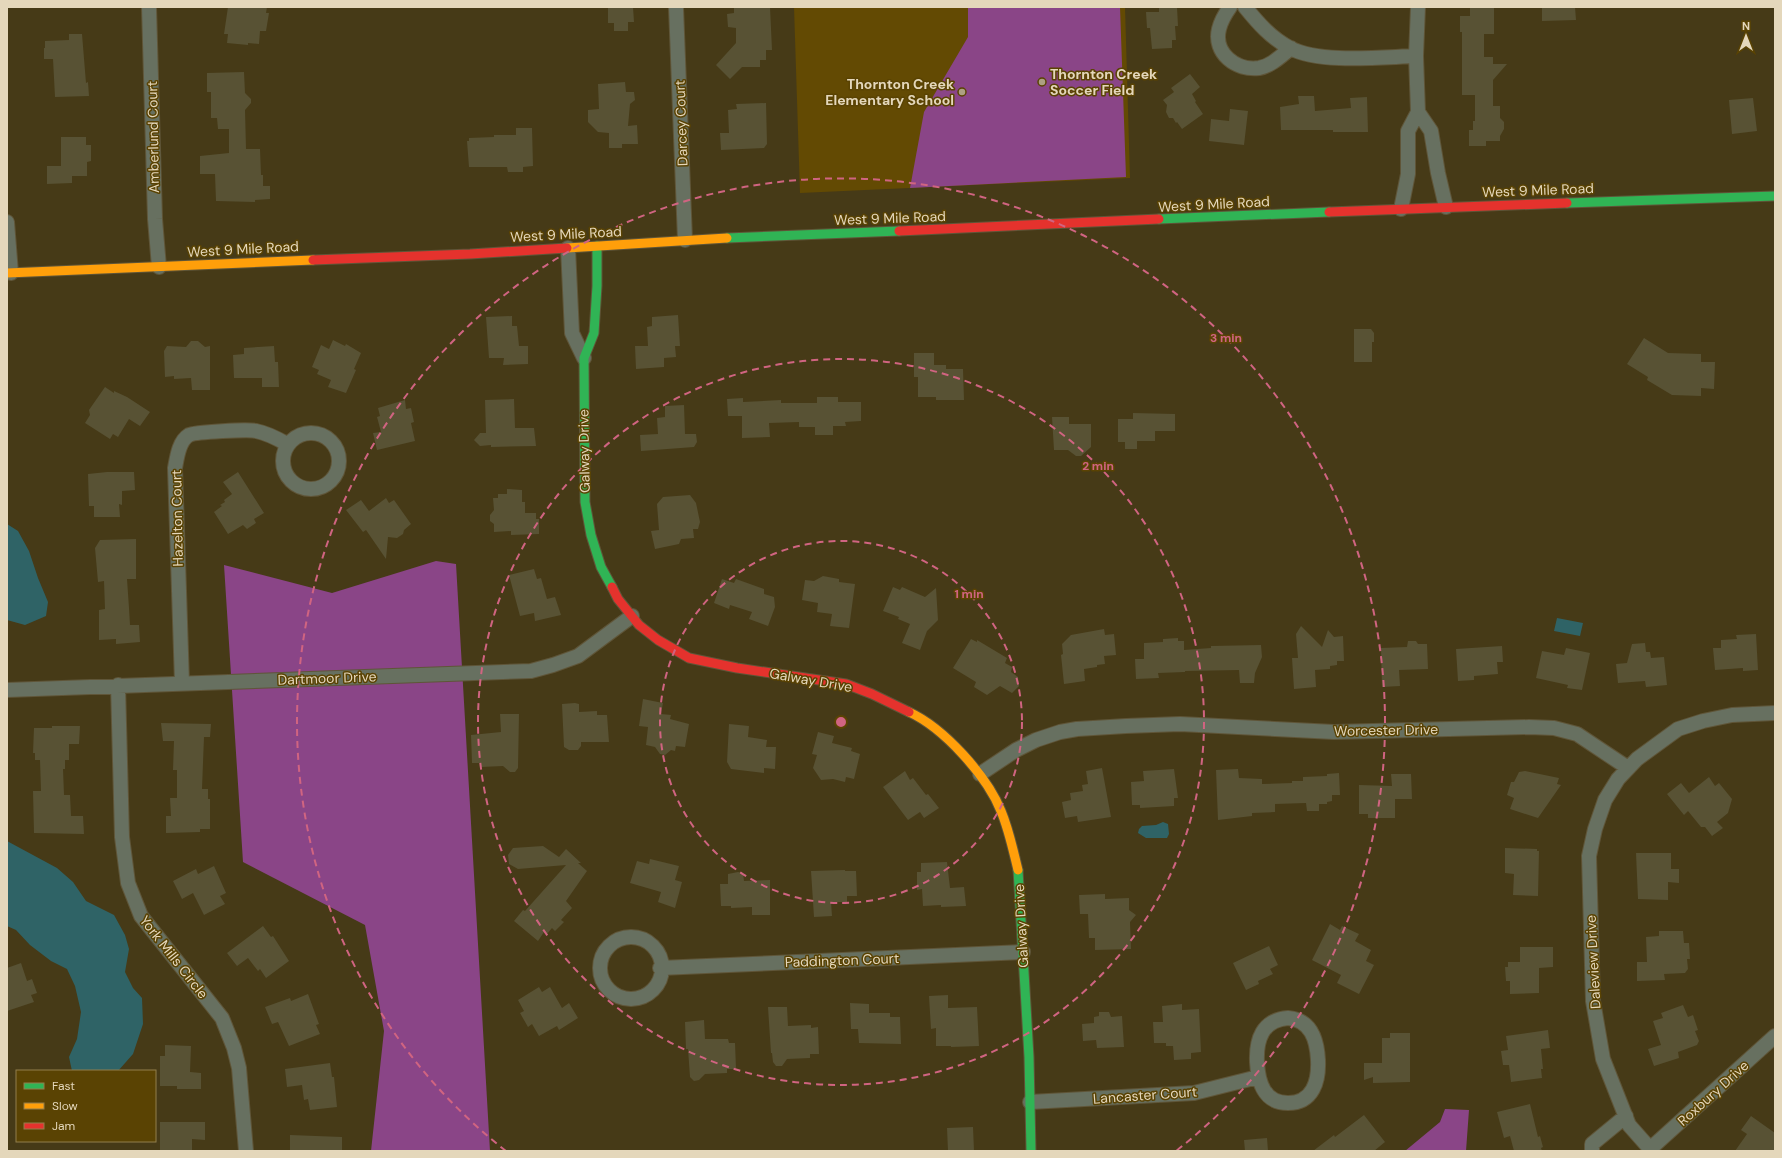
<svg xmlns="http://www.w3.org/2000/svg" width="1782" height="1158" font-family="'DM Sans',sans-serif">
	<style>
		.built { fill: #634a03 }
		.green { fill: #8a4587 }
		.water { fill: #2f6366 }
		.building { fill: #585234 }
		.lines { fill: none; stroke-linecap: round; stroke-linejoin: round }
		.street-casing { stroke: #5f5538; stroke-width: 16 }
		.fast-casing { stroke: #5f5538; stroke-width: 11 }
		.slow-casing { stroke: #5f5538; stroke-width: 11 }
		.jam-casing { stroke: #5f5538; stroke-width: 11 }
		.street { stroke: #677060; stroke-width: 14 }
		.fast { stroke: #30b455; stroke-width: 9 }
		.slow { stroke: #ff9f0a; stroke-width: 9 }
		.jam { stroke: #e5322d; stroke-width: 9 }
		.ring { fill: none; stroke: #d06481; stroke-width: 2; stroke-dasharray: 7 5 }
		.poi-dot { fill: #ada082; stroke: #5a4303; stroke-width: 1.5 }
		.labels { text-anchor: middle; stroke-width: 3; stroke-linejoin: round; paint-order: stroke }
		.poi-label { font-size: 14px; font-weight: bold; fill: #e4d7bb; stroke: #5a4303; text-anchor: start }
		.street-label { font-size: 14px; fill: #e4d7bb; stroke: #5a4303 }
		.centre { fill: #d06481; stroke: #5a4303; stroke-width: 2 }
		.ring-label { font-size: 12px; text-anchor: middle; font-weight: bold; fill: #d06481; stroke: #5a4303; stroke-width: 3; stroke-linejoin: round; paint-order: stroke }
	</style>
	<rect width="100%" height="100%" fill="#463a17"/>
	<path class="built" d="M794 7H1125L1130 178 800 193Z"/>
	<path class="green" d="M968 7H1120L1126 177 910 188 924 112 968 37Z
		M436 561 456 564 490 1151H371L384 1031 365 925 243 862 224 565 332 593Z
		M1445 1109 1469 1110 1466 1151H1405L1440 1122Z"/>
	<path class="water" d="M7 524 18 531 29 551 38 578 48 602 46 616 25 625 7 620Z
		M1557 618 1583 623 1580 636 1554 631Z
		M1163 822 1168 824 1169 834 1167 838H1146L1138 833 1139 829 1142 826 1156 825Z
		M7 841 57 868 73 882 86 901 114 915 125 935 129 949 125 972 133 988 142 998 143 1024 133 1054 118 1071H72L69 1057 77 1039 81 1012 75 986 67 969 51 961 30 945 16 930 7 926Z"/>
	<path class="building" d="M228 7H267L266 13H269L266 31H260L259 44 248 43V45L227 43 228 34H224Z
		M608 7H633L634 22H628V31H614V23H608Z
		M734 7H770L772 50H766V60H760V67H742L730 79 716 65 736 43V28L728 27 727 14 734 13Z
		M1159 7H1177L1178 26H1175L1176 40H1172V48L1152 49 1150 28H1147L1146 12H1159Z
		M1470 7H1494V34H1484V57H1493V64H1507L1493 80V106H1500V118L1504 122V129L1500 136V141H1486V146H1469V130H1473V121H1475V95H1462V32H1460V16H1470Z
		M1542 7H1575L1576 20 1542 21Z
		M69 34H82L86 83 88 82 89 96 55 97 53 59H44V48H45V41L69 40Z
		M244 72 245 93 251 99V103L245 110 246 149H260L261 175H263V186H270V199L255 200V202L216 201 215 174H200V156L229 153V129H218L217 118H211V92H207V73Z
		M1190 74 1200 87 1192 94 1196 101 1195 102 1203 114 1182 129 1177 122 1176 123 1173 118H1169L1166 112 1167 105 1163 100 1174 92 1171 88Z
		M625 82 626 92H634L635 100 630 104 628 126 637 125 638 144H622V148H609V133L598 132 588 122V110L599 109 598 84Z
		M1298 96H1314L1315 111 1351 108 1350 98 1367 97 1368 132H1333V130H1281L1280 107 1299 104Z
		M1753 98 1757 131 1732 134 1729 100Z
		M766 103 767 144 764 148 721 150 720 133H729L728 110 737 109 736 104Z
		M1230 109 1248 111 1244 145 1209 141 1211 119 1229 121Z
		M516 128H532L533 166 523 167V172H508L507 167H469L467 141H469V138L494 137V135H516Z
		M61 137H86V145H91V161L87 162V176H72V183L47 184V166H61Z
		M678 315 680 346H675L676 357 664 358V367L636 369 635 346H648L647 327 652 326V317Z
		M512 316V326H517L519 346H528V364L503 365 504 358H489L486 317Z
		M1354 329H1371L1374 333V342H1372V362H1354Z
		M1644 338 1668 353 1701 354V362H1715L1714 389 1701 388V396L1672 395 1647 380 1648 377 1627 364Z
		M333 340 345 346 346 344 361 353 354 369 356 370 346 393 328 387 331 380 317 374 319 370 312 367 321 345 329 349Z
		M191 341H198L205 347 210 346V390H192L191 378 174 379V376L165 377 164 351 167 346 186 347Z
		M274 346 275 362H278L279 387H262V378H234L233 355 244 354V348Z
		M914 353H934V365H946V369H963L964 400H936V397H918V377H914Z
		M105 387 114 393V391L127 397 150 412 140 426 129 419 118 437 113 434 110 439 85 423 90 415 89 410Z
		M817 397H838V402H861V421L845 422 846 426H833V435H815V427H799V422L769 423 770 437 742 438V416H728L727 399 743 398V402L781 400V403H817Z
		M514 399 515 428H534L536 446 491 447V445L480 446 474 440 480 433H486L485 400Z
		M405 400 406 409 411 408 414 422 411 423 415 441 377 450 373 433 381 432 377 417 380 416 378 408Z
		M684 405 685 434H696L697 442 694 447 641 451 640 435 658 434 657 418 665 417V406Z
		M1133 413 1175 414V431H1155V441H1137V449H1125V442H1118V419H1133Z
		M1052 417H1069V424H1091V447L1081 456H1076L1068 450H1054Z
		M107 472H134L135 490 122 491V505L119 504 120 517H94V506H89L88 474Z
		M238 472 264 513 254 519 256 523 247 529 243 525 228 534 214 512 222 506 220 505 225 502 224 500 232 494 223 482Z
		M507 489 522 490V502H525V513H536V519H539V534L511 535V531L494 532V524L490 521V515L494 510 493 498H498V494H507Z
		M690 495 696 503 700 522 698 529H693L694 538 681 539 679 544 655 549 651 531 659 530 657 504 663 497Z
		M386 498 389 503 394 500 411 524 404 530 403 534 397 538 388 537 386 559 366 530 363 532 346 510 361 500 369 511Z
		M136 539V579H127L129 608 130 625H139L140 642 116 644V639L99 640V610L105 609 104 581 98 582 95 548 100 540Z
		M534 569 537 579 541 578 547 599 555 597 561 615 535 621 534 613 520 616 509 575Z
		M823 576 839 579V582L855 584 849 628 830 626 832 614 817 612 818 603 802 600 805 580 814 581Z
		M722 579 734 583 736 579 764 589V594L774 597 775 607 768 626 749 619 752 612 730 605 729 609 714 603Z
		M893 587 900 590 902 587 925 597 936 588 938 620 927 631 920 650 902 643 910 624 898 619 899 617 883 611Z
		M1301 626 1322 647 1328 630 1334 637 1343 636 1344 661H1337V665L1330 666V669L1315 670 1316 687 1294 689 1292 658H1298L1296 634Z
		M1104 629 1105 635 1114 634 1116 655 1104 656 1105 664 1097 665V667L1084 669 1085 681 1064 684 1061 655 1063 654 1062 644 1071 635Z
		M1756 634 1758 670 1743 671V668L1715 670 1713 648H1721V640L1737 639 1736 635Z
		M1178 638V641H1184V650L1211 648V646L1261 645 1262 657 1255 673 1254 683H1240L1239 670 1185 671V672L1158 673 1159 678 1136 679 1135 659H1144V643L1163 642V639Z
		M971 639 977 642V640L1007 658 1005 663 1012 667 1011 672 1018 677 1019 686 1012 693 1000 686 987 695 974 687 976 682 953 668Z
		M1408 641H1416L1418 644H1427L1428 669 1399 670 1400 686 1382 687 1381 648 1407 647Z
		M1645 643 1646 652H1650L1651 658 1664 657 1667 685 1646 687 1645 681 1618 683 1616 664 1627 663 1632 644Z
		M1502 646 1503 662H1497L1498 674 1474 676V680L1458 681 1456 649Z
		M1566 648 1590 653 1582 690 1567 688 1568 685 1536 678 1542 651 1564 655Z
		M643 699 663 703 661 714 671 715 670 719 689 724 685 747 676 746 675 751 671 750 665 755 660 754 655 747 646 745 648 727 639 726Z
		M575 703 579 704V712L597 711V715H607L609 742H581V746L578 750H569L564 747 562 704Z
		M500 714H519L518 768 515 772H510L503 766 481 767V763H472L471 735 501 732Z
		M161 723 211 724 210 737H204L202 789H208V799H210V829H200V832L166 833V816H171L170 798H177V770H173L174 741H163Z
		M729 724 749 726 748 737 767 740 766 747H776L775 769 764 768V773L731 769 727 762Z
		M52 726H80L79 744H69V760H65V769H63L64 795H70L71 816H83L84 834 34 833 33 791H41L40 760H35V753H33L34 728H52Z
		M818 732 834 736 832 743 852 748 851 751 860 754 854 779 846 777 845 782 833 779 821 780 813 768 817 755 812 754Z
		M1102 768 1111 817 1078 822 1077 816 1065 818 1062 802 1071 800 1070 793 1083 791 1082 785 1088 784 1086 771Z
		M1174 769 1178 798H1174V806L1140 808V805H1132L1131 782 1144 781 1143 771Z
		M1238 769 1239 778 1262 779V784L1292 783V781H1303V777L1327 776V774L1339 773 1340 795H1332V801L1327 802V804H1319V811H1307L1306 803 1275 804V812L1252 813V816L1218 820 1216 770Z
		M905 771 910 780 913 778 926 795 928 794 939 808 924 818 920 812 908 820 883 787Z
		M1525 771 1559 778 1557 784 1561 785 1538 818 1510 809 1514 798 1507 795 1511 782H1514L1519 772Z
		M1391 774H1411L1412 799H1395V818H1368V814H1359V785L1392 786Z
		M1709 777 1715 786 1719 783 1732 799 1728 813 1717 822 1723 828 1712 836 1705 827H1701L1688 811 1684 815 1667 794 1681 783 1689 793Z
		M543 846 559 857 566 849 581 863H578L587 871 566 901 572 908 561 920 564 922 555 931 552 928 547 934 544 932 538 941 514 921 523 910 525 911 566 865 518 869 509 864 508 855 513 848Z
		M1505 848 1537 849V851H1539L1538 896 1513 895 1514 874 1505 873Z
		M1636 853H1671V869H1679V883L1668 882V900L1638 899Z
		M650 859 679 866 675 880 682 882 675 908 658 902 661 892 630 883 637 861 649 864Z
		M947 862 950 888 964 887 966 906 941 907V905L923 906 922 889 917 890V872H921V863Z
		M214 866 226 893 220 896 225 904 204 915 193 893 182 899 173 881 196 869 198 874Z
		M845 870V871H856L857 896H847V902H831L832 916 814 917 811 871Z
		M738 872 743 873 744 881 770 880V915H752V907L731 908V906H721L720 884H728V874Z
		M1105 894V899L1129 898V910L1136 915 1130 922 1131 949 1095 950V938H1089L1088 914H1080L1079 895Z
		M1330 924 1340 930 1342 926 1359 934 1355 941 1371 950 1366 961 1374 965 1359 994 1337 983 1341 975 1312 960Z
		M263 926 271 937 273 936 289 961 266 978 260 969 258 971 248 958 237 966 227 953Z
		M1659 931H1683L1684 943H1689L1690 959H1687L1688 969 1685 973 1664 974 1665 980 1637 981V962H1647L1646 937 1659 936Z
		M1269 946 1278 965 1270 969 1273 974 1258 981 1259 984 1246 990 1233 963Z
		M1520 947H1553V967L1539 968V993L1510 994V981H1506L1505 967H1508V962H1520Z
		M21 963 27 981 32 979 37 993 31 995 34 1002 7 1011V968Z
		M539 987 542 992 550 987 562 1008 569 1003 578 1018 559 1030 557 1026 539 1036 532 1024 528 1027 520 1013 524 1011 518 1000Z
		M308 994 319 1024 316 1025 320 1034 289 1046 278 1022 272 1024 265 1007 290 998 291 1001Z
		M948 995V1008L977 1007 979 1046 951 1047V1046H936V1028L931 1029 929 996Z
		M850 1003 869 1004V1013H890V1017H900L901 1044 859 1043 858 1029H851Z
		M1182 1004V1010L1199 1009 1201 1052 1191 1053V1059L1174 1060 1173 1046H1166V1043H1154L1153 1022H1163L1162 1006Z
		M1683 1005 1688 1017 1693 1015 1698 1030 1695 1031 1699 1041 1697 1045 1678 1052 1679 1058 1654 1066 1648 1049 1661 1045 1653 1021 1663 1018 1661 1013Z
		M768 1007H787L788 1026 811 1025V1028L818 1027 819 1054H810V1058L787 1059 782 1066H776L773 1062 772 1053H771Z
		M1099 1012H1109L1111 1017 1122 1016 1124 1047 1097 1048 1096 1040 1083 1041 1082 1024 1094 1023V1017L1099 1016Z
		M704 1020 705 1039H728L729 1043H735L736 1069H727V1073L705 1074 699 1080 694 1081 690 1077 688 1049H686L685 1022Z
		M1548 1030 1550 1048 1541 1049 1543 1069H1541L1542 1078 1511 1082 1509 1065H1503L1501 1051 1508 1050 1506 1036Z
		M1390 1033H1410V1082L1373 1083V1077L1364 1080V1063H1382V1038H1390Z
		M165 1045 191 1046 190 1072 201 1073V1089H177V1086H160V1056H165Z
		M330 1063 332 1077H334L337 1107 310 1110 308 1099 304 1100 302 1085 287 1087 285 1069Z
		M1530 1104 1538 1137 1540 1136 1543 1147 1541 1148 1542 1151H1514L1510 1136 1504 1138 1497 1112Z
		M1364 1115 1385 1142 1374 1151H1313L1334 1135 1335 1137Z
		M1751 1116 1775 1133V1151H1735L1747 1134 1741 1130Z
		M160 1122H205V1140L192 1139V1151H160Z
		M973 1127 974 1151H948L947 1128Z
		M290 1135 342 1137V1151H290Z
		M1267 1138 1268 1151H1245L1244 1140Z"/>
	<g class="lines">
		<g class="street-casing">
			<path id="street" d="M149 7 155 219 159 267
				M676 7 685 240
				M1230 7C1225 14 1221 21 1219 29 1213 53 1236 71 1259 68 1271 66 1281 56 1291 48
				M1245 7C1258 23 1271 38 1290 48 1320 64 1382 57 1416 56
				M1418 112 1431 131 1438 173 1446 207
				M1401 209 1408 174V131L1418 112 1416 56 1418 7
				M7 222 11 273
				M568 248 572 333 584 358
				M283 461a28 28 0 1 1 56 0a28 28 0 1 1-56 0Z
				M182 683 175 468C177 457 179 441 189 435 195 432 249 429 256 431 267 433 278 439 287 444
				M118 685 122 837 128 883 141 916 222 1018 234 1048 239 1068 246 1151
				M7 690 531 671 553 665 578 656 632 616
				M980 774 1016 750 1036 740 1060 732 1077 729 1126 726 1180 724 1334 732 1529 727 1554 728 1577 734 1628 768
				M600 968a31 31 0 1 1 62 0a31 31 0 1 1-62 0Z
				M660 968 1023 952
				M1288 1018C1311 1020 1317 1040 1318 1060 1319 1081 1313 1103 1288 1103 1264 1103 1258 1082 1257 1062 1256 1040 1262 1020 1288 1018Z
				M1030 1102 1194 1093 1258 1077
				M1650 1149 1775 1036
				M1592 1151V1144L1626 1116
				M1652 1151 1629 1125 1603 1059 1593 1001 1589 856 1595 829 1605 800 1618 779 1637 759 1678 729 1703 721 1732 715 1775 713"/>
		</g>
		<g class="fast-casing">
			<path id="fast" d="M1567 203 1775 196
				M1159 219 1329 212
				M727 238 899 231
				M597 246V286L594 333 584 358 585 502 591 535 601 567 612 587
				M1018 870 1029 1057 1031 1151"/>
		</g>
		<g class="slow-casing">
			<path id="slow" d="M567 248 727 238
				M7 273 313 260
				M909 712C944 728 987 776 1001 811 1009 830 1013 850 1018 870"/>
		</g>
		<g class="jam-casing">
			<path id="jam" d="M1329 212 1567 203
				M899 231 1159 219
				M313 260 470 254 567 248
				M612 587 618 599 639 625 658 640 689 658 737 668 846 684 872 694 909 712"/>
		</g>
		<use href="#street" class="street"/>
		<use href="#fast" class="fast"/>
		<use href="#slow" class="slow"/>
		<use href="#jam" class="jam"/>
	</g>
	<g class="ring">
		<circle cx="841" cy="722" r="181"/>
		<circle cx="841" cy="722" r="363"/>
		<path d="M506 1151A544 544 0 1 1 1176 1151"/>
	</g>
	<g class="poi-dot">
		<circle cx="1042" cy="82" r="4"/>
		<circle cx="962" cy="92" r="4"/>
	</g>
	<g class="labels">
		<g class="poi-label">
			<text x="1050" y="79">Thornton Creek<tspan x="1050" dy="16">Soccer Field</tspan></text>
			<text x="954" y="89" text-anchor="end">Thornton Creek<tspan x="954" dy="16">Elementary School</tspan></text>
		</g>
		<g class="street-label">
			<text transform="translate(681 123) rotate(-92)" y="5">Darcey Court</text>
			<text transform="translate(153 137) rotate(-91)" y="5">Amberlund Court</text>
			<text transform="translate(1538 190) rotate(-2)" y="5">West 9 Mile Road</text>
			<text transform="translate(1214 204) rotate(-3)" y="5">West 9 Mile Road</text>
			<text transform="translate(890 218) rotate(-2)" y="5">West 9 Mile Road</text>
			<text transform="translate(566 234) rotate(-3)" y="5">West 9 Mile Road</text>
			<text transform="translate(243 249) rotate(-3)" y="5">West 9 Mile Road</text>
			<text transform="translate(584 451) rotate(-91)" y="5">Galway Drive</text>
			<text transform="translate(177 518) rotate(-91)" y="5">Hazelton Court</text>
			<text transform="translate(327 678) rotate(-2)" y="5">Dartmoor Drive</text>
			<text transform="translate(811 680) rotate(10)" y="5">Galway Drive</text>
			<text transform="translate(1386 730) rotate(-1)" y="5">Worcester Drive</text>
			<text transform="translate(1021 926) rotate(-93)" y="5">Galway Drive</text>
			<text transform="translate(174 957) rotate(52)" y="5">York Mills Circle</text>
			<text transform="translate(842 960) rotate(-2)" y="5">Paddington Court</text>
			<text transform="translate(1593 962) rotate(-93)" y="5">Daleview Drive</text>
			<text transform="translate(1713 1093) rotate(-42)" y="5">Roxbury Drive</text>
			<text transform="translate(1145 1095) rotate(-4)" y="5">Lancaster Court</text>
		</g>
	</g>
	<circle cx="841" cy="722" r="6" class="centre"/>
	<g class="ring-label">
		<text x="1226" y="342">3 min</text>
		<text x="1098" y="470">2 min</text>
		<text x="969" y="598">1 min</text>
	</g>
	<rect width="1782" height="1158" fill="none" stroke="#e4d7bb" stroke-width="16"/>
	<rect x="16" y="1070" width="140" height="72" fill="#5a4303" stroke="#917e4d"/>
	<rect x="24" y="1083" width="20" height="6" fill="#30b455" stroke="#917e4d"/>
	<text x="52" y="1090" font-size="12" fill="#e4d7bb">Fast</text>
	<rect x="24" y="1103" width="20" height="6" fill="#ff9f0a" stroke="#917e4d"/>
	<text x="52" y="1110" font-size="12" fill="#e4d7bb">Slow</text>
	<rect x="24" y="1123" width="20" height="6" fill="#e5322d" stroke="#917e4d"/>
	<text x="52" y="1130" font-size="12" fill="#e4d7bb">Jam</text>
	<g transform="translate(1746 36)" stroke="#5a4303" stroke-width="3" paint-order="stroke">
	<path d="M0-3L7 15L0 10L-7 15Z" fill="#e4d7bb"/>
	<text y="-6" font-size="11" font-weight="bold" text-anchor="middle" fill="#e4d7bb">N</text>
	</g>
</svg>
